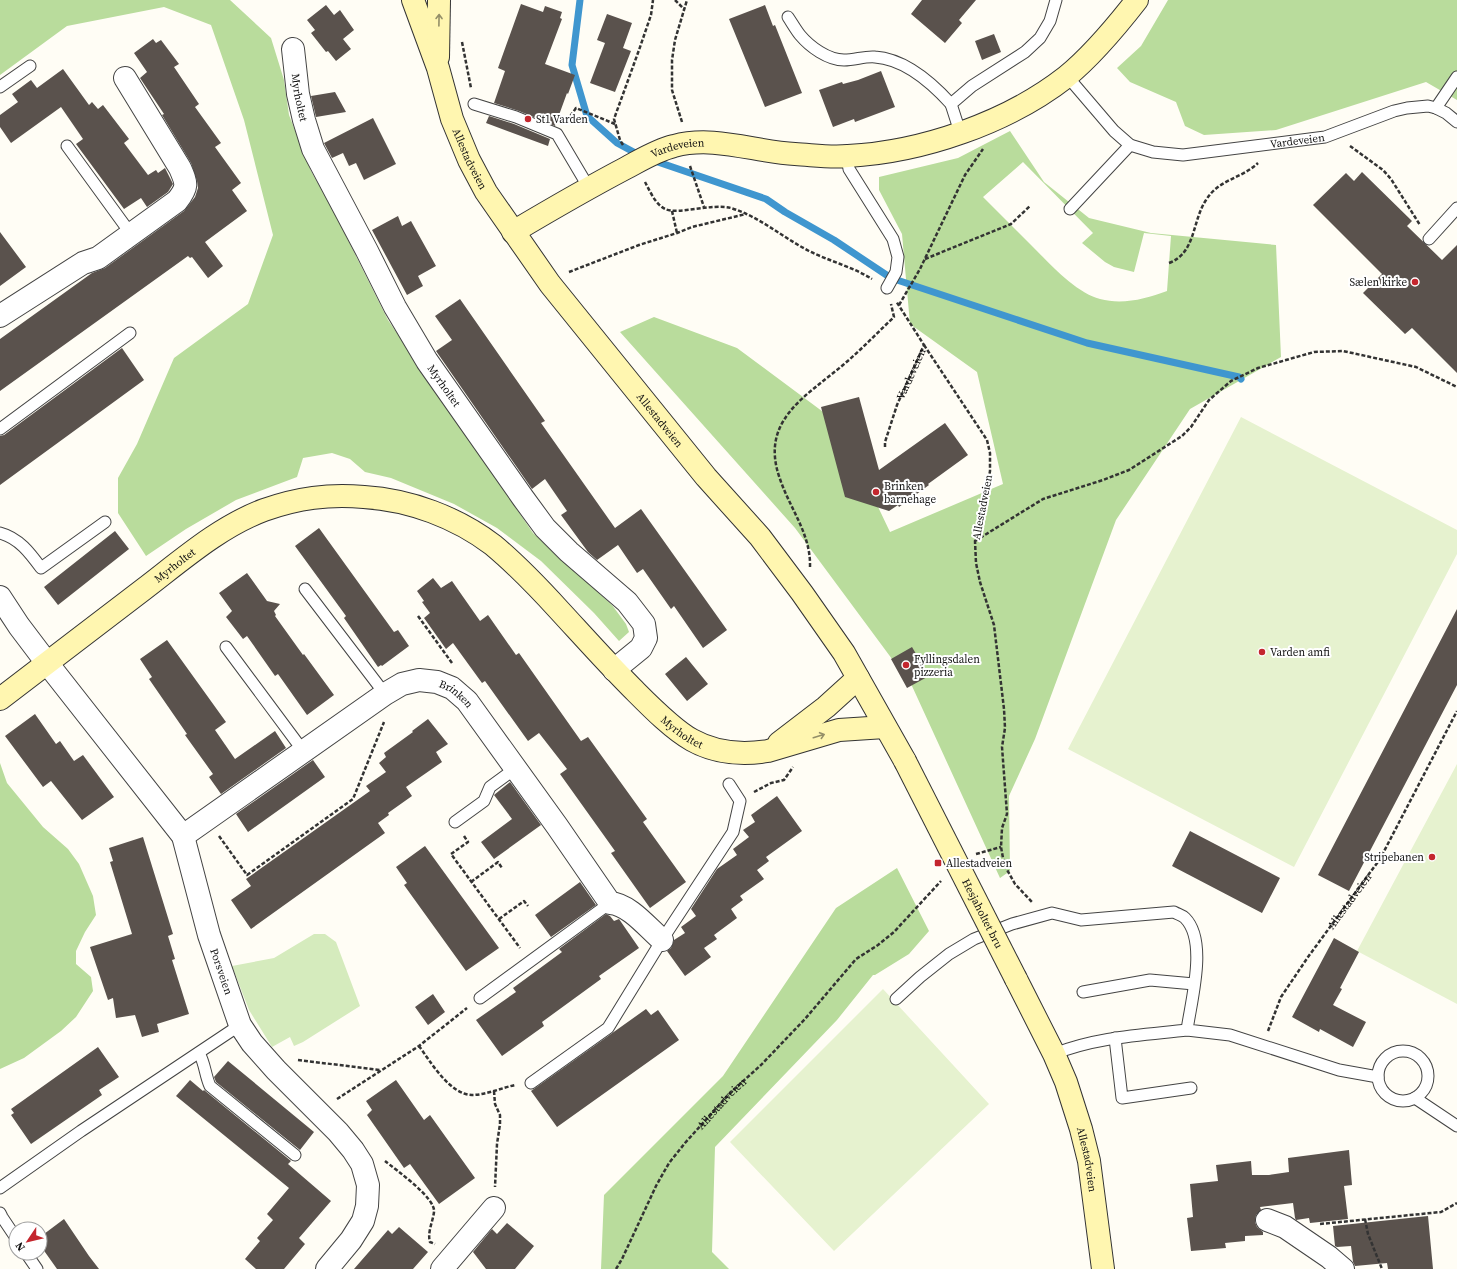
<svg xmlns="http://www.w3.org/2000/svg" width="1457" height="1269" font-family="'Source Serif 4',serif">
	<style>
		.green { fill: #d5ebbd }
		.forest { fill: #b9dc9c; fill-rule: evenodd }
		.pitch { fill: #e6f2cf }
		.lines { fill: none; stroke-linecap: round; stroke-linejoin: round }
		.stream { stroke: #3f96cf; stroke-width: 7 }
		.building { fill: #5a524d }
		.lane-casing { stroke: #444; stroke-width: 13 }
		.street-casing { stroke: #444; stroke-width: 24 }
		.secondary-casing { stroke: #333; stroke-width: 24 }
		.path { stroke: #333; stroke-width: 2.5; stroke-dasharray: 4 2; stroke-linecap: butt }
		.lane { stroke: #fff; stroke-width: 11 }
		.street { stroke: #fff; stroke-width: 22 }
		.secondary { stroke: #fff6b0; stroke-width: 22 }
		.secondary-bridge-casing { stroke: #333; stroke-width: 24; stroke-linecap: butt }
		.secondary-bridge { stroke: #fff6b0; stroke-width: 22 }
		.oneway { stroke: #948f68 }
		.poi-dot { fill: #c4262e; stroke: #fff; stroke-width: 1.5 }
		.labels { text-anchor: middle; stroke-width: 4; stroke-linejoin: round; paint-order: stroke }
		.street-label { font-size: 11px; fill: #111; stroke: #fff }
		.poi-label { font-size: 11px; fill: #111; stroke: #fff; text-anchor: start }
	</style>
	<rect width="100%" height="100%" fill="#fffdf5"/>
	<path class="green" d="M314 934H325L336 942 360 1006 303 1042 294 1046 290 1037 272 1047 249 1010 232 966 274 958Z"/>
	<path class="forest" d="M0 0H230L271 38 284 80 289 115 311 171 332 208 388 320 533 533 612 605 626 624 629 632 619 641 594 613 541 561 497 528 454 504 391 478 365 472 350 459 332 453 303 458 297 477 236 500 186 529 146 556 118 513V478L137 444 174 358 248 304 273 235 244 120 211 25 164 7 67 26 0 75Z
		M1168 0H1457V100L1426 82 1276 130 1204 135 1185 126 1176 102 1130 82 1117 68 1141 46Z
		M1010 131 1044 182 1089 218 1151 233 1276 245 1281 357 1190 409 1116 520 1035 739 1009 796 1010 871 1000 878 912 686 795 528 620 332 654 317 737 348 838 423 890 532 1003 484 977 372 910 324 902 234 879 190V177L958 158ZM1023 162 1093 233 1082 243 1105 262 1114 267 1134 272 1144 233 1171 236 1167 291C1146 299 1122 305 1100 299 1076 293 1049 263 1031 245 1015 229 999 213 983 197Z
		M0 763 7 783 43 827 68 849 79 864 93 896 96 915 85 932 76 951V964L91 977 93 991 76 1017 61 1031 24 1058 0 1069Z
		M897 868 929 931 909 954 875 975H873L837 1020 715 1147 712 1252 729 1269H601L604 1195 723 1076 836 908Z"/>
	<path class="pitch" d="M1241 417 1457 530V554L1294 867 1068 749Z
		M1457 764V1004L1357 951Z
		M883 989 989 1104 834 1251 730 1142Z"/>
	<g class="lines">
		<path class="stream" d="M580 0 572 65 587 116 617 143 641 156
			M652 160 766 199 785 212 834 240 891 278 1087 343 1239 377 1241 379"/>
	</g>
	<path class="building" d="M922 0H976L959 20 962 23 945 43 911 14Z
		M521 4 543 12 545 6 562 12 560 18 562 19 545 64 575 75 568 94 567 93 555 126 519 111 494 103 505 71 498 68Z
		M326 5 334 15 340 10 354 30 343 39 351 49 336 61 328 51 326 52 311 33 315 30 307 20Z
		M765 5 773 26 775 25 802 93 765 107 729 19Z
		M607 14 632 23 623 48 631 51 615 92 590 83 605 43 597 40Z
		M994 34 1001 52 982 60 975 41Z
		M153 39 156 43 161 40 179 64 174 67 199 104 195 107 221 143 215 147 241 183 232 190 247 211 205 242 223 266 208 278 192 257 190 258 188 256 0 391V339L92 273 105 268 184 211 195 197 198 188 197 181 191 163 162 115 164 114 140 78 147 72 134 53Z
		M63 69 89 105 92 102 98 109 103 105 129 139 124 143 148 175 156 170 158 173 165 168 173 184 168 192 147 207 141 198 124 209 76 144 83 139 61 107 11 143 0 127V115L18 102 12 94 31 80 37 88Z
		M881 71 895 107 855 122 854 119 833 127 819 90 842 82 843 84 858 80Z
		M335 92 346 112 316 117 311 96Z
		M489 116 514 124 550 139 548 146 486 123Z
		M373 118 396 164 364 180 356 163 349 166 343 153 332 158 324 143Z
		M1362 172 1412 221 1407 226 1442 260 1457 245V373L1412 328 1405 334 1363 293 1382 274 1313 205 1346 173 1354 181Z
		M398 216 402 226 411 221 436 266 418 276 423 286 407 295 372 230Z
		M0 232 26 267 0 286Z
		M460 299 545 421 541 423 615 528 641 509 727 630 703 648 674 606 671 609 643 569 637 573 618 545 597 560 588 552 561 515 567 511 545 479 532 489 436 351 452 340 435 316Z
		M122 348 144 380 0 485V436L4 435Z
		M859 397 879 470 945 423 968 455 928 484 929 485 899 507 898 505 889 511 845 497 821 407Z
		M319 528 394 632 398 630 409 646 382 666 381 665 378 667 344 618 346 616 295 546Z
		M115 531 129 549 58 605 44 587Z
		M247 573 267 601 280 604 274 611 276 615 275 616 303 655 304 654 334 695 307 715 278 674 275 676 247 636 243 639 226 617 232 611 219 593Z
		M433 578 441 588 452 581 480 621 488 615 516 655 519 653 581 741 588 737 647 819 643 822 686 882 650 908 611 853 615 851 560 774 567 769 539 733 528 741 485 681 482 683 453 643 446 649 424 618 430 613 422 602 424 601 417 591Z
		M1457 609V685L1349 891 1318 875Z
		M167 640 226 722 215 730 235 759 275 731 286 748 221 794 209 777 213 774 185 735 187 734 149 679 152 677 140 659Z
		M912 647 929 676 907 688 891 659Z
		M686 657 708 684 687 701 665 674Z
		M35 714 56 744 60 741 74 761 83 755 114 797 82 820 51 781 43 787 5 736Z
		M428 719 448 744 436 752 442 762 406 787 412 796 388 813 389 815 378 823 385 833 251 929 231 900 251 886 246 879 370 791 366 786 386 772 379 763 386 757 384 753 413 732 412 731Z
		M313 760 325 777 248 832 236 814Z
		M510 782 541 825 494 859 481 842 512 819 494 795Z
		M777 796 802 831 766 857 769 861 757 870 764 879 740 896 743 900 731 909 737 918 714 935 717 939 704 948 711 957 685 976 667 951 671 948 674 940 685 933 681 927 696 916 691 909 717 869 737 855 733 849 749 837 743 830 755 822 751 815Z
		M1190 831 1280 878 1262 913 1172 866Z
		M143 837 173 934 168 936 175 959 172 960 189 1014 157 1024 159 1032 142 1037 135 1015 116 1018 113 998 108 1000 90 947 132 934 110 862 113 861 109 848Z
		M425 846 499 948 466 971 404 885 407 883 396 867Z
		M580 882 596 905 551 937 535 915Z
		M606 914 610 916 614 921 619 919 639 948 599 976 601 979 542 1022 544 1026 502 1056 476 1020 516 992 513 988 562 952 559 949Z
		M1334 938 1359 952 1340 988 1342 989 1333 1005 1366 1022 1353 1047 1320 1029 1319 1032 1292 1017Z
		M433 994 445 1012 428 1025 415 1007Z
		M646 1009 651 1015 658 1010 679 1040 557 1127 531 1091Z
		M98 1047 119 1077 99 1090 102 1095 31 1144 11 1115 14 1113 11 1109Z
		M228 1061 314 1132 300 1150 216 1082 214 1077Z
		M190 1080 203 1091 204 1090 291 1161 288 1164 331 1201 299 1238 305 1244 284 1269H256L245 1259 260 1241 257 1238 273 1220 267 1214 289 1188 176 1096Z
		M396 1080 424 1120 430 1115 475 1178 439 1204 410 1164 404 1168 367 1115 372 1110 366 1101Z
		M1349 1150 1352 1185 1344 1186 1348 1219 1310 1223 1309 1218 1296 1220 1295 1218 1293 1203 1260 1207 1261 1210 1256 1215 1255 1222 1257 1227 1263 1232V1235L1245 1236V1241L1225 1243 1226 1248 1191 1251 1187 1218 1193 1217 1190 1184 1218 1181 1216 1165 1251 1161 1252 1175H1269L1289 1172 1288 1158Z
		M1428 1216 1433 1269H1388L1387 1263 1355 1266 1353 1262 1351 1246 1337 1247 1335 1246 1333 1226Z
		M64 1219 89 1256 99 1269H57L40 1245V1237Z
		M507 1223 534 1246 515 1269H486L473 1252 492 1229 497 1234Z
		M399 1227 428 1252 413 1269H354L388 1230 392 1234Z"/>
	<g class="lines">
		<g class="lane-casing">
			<g id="lane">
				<path d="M788 17C792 23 796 30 800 35 810 47 828 60 844 60 855 60 865 56 875 57 905 59 932 83 951 104"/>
				<path id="s4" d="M1067 76 1114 131 1130 145 1153 152 1183 155 1325 137 1394 111 1407 108 1428 106 1436 108 1446 113 1457 122"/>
				<path d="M0 87 30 66"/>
				<path d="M474 104 516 117 557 134 589 188"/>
				<path d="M1436 108 1457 77"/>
				<path d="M960 132 951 104 972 86 1025 52 1040 38 1050 21 1056 0"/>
				<path d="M67 146 131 234"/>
				<path d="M847 157 849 169 893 239 898 257 896 272 887 288"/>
				<path d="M1070 209 1130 145"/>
				<path d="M1429 239 1457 208"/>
				<path d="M0 429 130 333"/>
				<path d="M0 533C19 538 30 553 41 568L105 522"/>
				<path d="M305 589 385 694"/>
				<path d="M226 647 304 752"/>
				<path d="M455 822 484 801 490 787 516 768"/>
				<path d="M1083 992 1150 980 1194 984"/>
				<path d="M480 998 610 903"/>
				<path d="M896 999 920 977 949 954 974 939 1012 924 1052 913 1081 920 1174 912C1177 914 1182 915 1185 918 1208 941 1191 1001 1187 1030L1230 1035 1339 1070 1378 1077"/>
				<path d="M1115 1038 1122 1098 1191 1088"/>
				<circle cx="1403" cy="1076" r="25"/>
				<path d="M199 1053C205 1063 205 1075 210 1086L295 1155"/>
				<path d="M1054 1054C1096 1037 1143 1035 1187 1030"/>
				<path d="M531 1083 608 1028 662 940 733 832 740 801 729 784"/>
				<path d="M1415 1098 1457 1126"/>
				<path d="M0 1188 81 1131 240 1025"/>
				<path d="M0 1213 2 1217 16 1238"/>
				<path d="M26 1253 37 1269"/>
			</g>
		</g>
		<g class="street-casing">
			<g id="street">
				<path id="s5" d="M293 49 298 94 304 120 313 149 367 251 395 307 427 361 523 498 545 528 569 552 627 602 644 624 646 638 641 648 614 670"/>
				<path d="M0 316 83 263 98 258 177 201C188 187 187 184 180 168L125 78"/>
				<path id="s6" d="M0 597 19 626 47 663 183 836 209 935 240 1025 252 1043 276 1070 338 1132 353 1150 362 1164 368 1185 367 1206 363 1221 351 1240 327 1269"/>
				<path id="s7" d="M183 836 385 694 402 684 419 680 437 682 452 688 467 701 557 826 610 903C629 904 648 928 662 940"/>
				<path d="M1267 1220 1285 1227 1329 1257 1343 1269"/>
				<path d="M442 1269 494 1208"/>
			</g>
		</g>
		<g class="secondary-casing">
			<g id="secondary">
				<path id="s8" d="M413 0 438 68 452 119 469 160 486 192 550 284 706 477 760 537 802 593 844 653 905 761"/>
				<path d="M438 57 439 0"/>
				<path id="s9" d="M513 232C550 210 588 188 626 168 641 160 657 150 674 146 714 135 755 152 795 154 813 155 831 158 848 156 922 152 1007 123 1066 77 1093 55 1116 27 1137 0"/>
				<path id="s10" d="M0 699C48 662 96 626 144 589 182 560 219 527 264 510 298 498 328 494 364 497 410 500 456 517 493 545 517 565 538 587 559 610 583 636 607 663 632 688 648 704 672 729 692 740 715 753 742 755 768 751L839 730 885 727"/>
				<path d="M779 743 826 707 858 678"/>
				<path id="s11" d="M1016 979 1054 1054 1066 1082 1081 1129 1089 1161 1103 1269"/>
			</g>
		</g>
		<g class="path">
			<path d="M675 0 684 9"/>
			<path d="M462 42 471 88"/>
			<path d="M567 121 576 108 615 124"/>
			<path d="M682 122 672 90V60L675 40 687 0"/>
			<path d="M623 145 620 140 614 119 639 50 651 15 653 0"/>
			<path d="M1350 146 1383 170 1391 179 1420 225"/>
			<path d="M690 166 704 207"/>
			<path d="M645 182C650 191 655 204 665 209 678 215 713 203 731 208 760 217 782 237 809 251 829 261 853 267 872 279"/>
			<path d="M672 211 677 233"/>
			<path d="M925 259 1011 224 1030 206"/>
			<path d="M1169 263C1196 253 1192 221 1206 200 1219 179 1241 179 1258 163"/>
			<path d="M569 272 639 245 677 233 692 227 746 214"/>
			<path d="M899 305 920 269 965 175 983 149"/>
			<path d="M924 345 987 440 990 453V471L987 490 975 541 976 563 980 582 994 625 1004 709 1005 728 1002 747 1007 814 1002 828 1001 847 1003 858 1006 868 1015 884 1032 902"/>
			<path id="s1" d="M885 447V442L897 405 924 345 896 301"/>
			<path d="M975 541 1043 499 1103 480 1129 470 1182 436 1191 427 1209 400 1231 381 1258 368 1314 352 1343 351 1416 367 1457 387"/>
			<path d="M810 567C811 534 790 509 780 479 759 421 805 397 843 365 861 350 877 333 894 317L891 304"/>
			<path d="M418 616 452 663"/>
			<path d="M754 792 771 783 784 780 793 767"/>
			<path d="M219 836 247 875 353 799 384 722"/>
			<path d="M464 836 468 842 451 854 520 948"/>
			<path d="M976 854 1001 847"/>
			<path d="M471 882 498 862 502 868"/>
			<path d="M499 919 524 901 528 906"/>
			<path id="s2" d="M1268 1031 1281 997 1308 957 1380 859 1457 711"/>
			<path d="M419 1046C430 1061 450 1095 472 1095 486 1095 501 1088 515 1085"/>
			<path d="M298 1060 380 1070"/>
			<path d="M494 1091 495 1104 500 1115V1124L497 1144 495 1187"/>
			<path d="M337 1099 419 1046 467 1008"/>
			<path d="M385 1161C396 1170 436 1198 434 1212 433 1221 427 1233 430 1242L435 1244"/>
			<path d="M1365 1219 1368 1234 1382 1269"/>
			<path d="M1320 1224 1441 1212 1457 1203"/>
			<path id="s3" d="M616 1269 622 1259 656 1186 669 1163 685 1143 730 1093 761 1065 805 1019 856 959 878 945 894 932 941 881"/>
		</g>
		<use href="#lane" class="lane"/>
		<use href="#street" class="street"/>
		<use href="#secondary" class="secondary"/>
		<g class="secondary-bridge-casing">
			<g id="secondary-bridge">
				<path id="s12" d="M905 761 1016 979"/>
			</g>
		</g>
		<use href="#secondary-bridge" class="secondary-bridge"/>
	</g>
	<defs><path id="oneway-shaft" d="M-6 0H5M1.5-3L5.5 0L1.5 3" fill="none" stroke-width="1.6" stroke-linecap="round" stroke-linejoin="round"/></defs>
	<g class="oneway">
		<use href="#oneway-shaft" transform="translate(439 20) rotate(-89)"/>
		<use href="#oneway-shaft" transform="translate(819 736) rotate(-17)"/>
	</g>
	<g class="poi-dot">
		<circle cx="528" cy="119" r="4"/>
		<circle cx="1415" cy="282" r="4"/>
		<circle cx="876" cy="492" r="4"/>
		<circle cx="1262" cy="652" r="4"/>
		<circle cx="906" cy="665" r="4"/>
		<circle cx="1432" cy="857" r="4"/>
		<rect x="934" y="859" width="8" height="8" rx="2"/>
	</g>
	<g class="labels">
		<g class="street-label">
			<text dy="4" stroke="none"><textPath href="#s5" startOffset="49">Myrholtet</textPath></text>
			<text dy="4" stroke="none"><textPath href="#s4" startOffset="263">Vardeveien</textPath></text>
			<text dy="4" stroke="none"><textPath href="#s9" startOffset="186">Vardeveien</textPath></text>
			<text dy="4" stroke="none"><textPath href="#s8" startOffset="169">Allestadveien</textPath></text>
			<text dy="4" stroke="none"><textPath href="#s1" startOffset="78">Vardeveien</textPath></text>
			<text dy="4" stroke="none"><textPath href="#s5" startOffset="373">Myrholtet</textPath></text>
			<text dy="4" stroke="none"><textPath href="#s8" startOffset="493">Allestadveien</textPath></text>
			<text transform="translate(982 507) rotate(-79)" y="4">Allestadveien</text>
			<text dy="4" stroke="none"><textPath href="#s10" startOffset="220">Myrholtet</textPath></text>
			<text dy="4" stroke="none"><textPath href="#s7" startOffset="325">Brinken</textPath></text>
			<text dy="4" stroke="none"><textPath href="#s10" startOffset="833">Myrholtet</textPath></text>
			<text dy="4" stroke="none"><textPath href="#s2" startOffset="154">Allestadveien</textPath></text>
			<text dy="4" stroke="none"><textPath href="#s12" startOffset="171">Hesjaholtet bru</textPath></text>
			<text dy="4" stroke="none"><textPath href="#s6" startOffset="442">Porsveien</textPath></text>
			<text dy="4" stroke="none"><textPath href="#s3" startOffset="198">Allestadveien</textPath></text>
			<text dy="4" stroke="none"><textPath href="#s11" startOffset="195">Allestadveien</textPath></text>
		</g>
		<g class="poi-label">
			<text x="536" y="123">St1 Varden</text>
			<text x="1407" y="286" text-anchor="end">Sælen kirke</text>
			<text x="884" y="490">Brinken<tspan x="884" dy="13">barnehage</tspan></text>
			<text x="1270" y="656">Varden amfi</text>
			<text x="914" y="663">Fyllingsdalen<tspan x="914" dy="13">pizzeria</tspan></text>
			<text x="1424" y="861" text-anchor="end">Stripebanen</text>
			<text x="946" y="867">Allestadveien</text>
		</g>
	</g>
	<g transform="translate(28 1241) rotate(235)"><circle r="19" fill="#ffffff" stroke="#a0a0a0"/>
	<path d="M0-3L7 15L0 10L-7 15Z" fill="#c4262e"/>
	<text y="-6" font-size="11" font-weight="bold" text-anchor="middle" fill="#111111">N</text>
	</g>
</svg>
